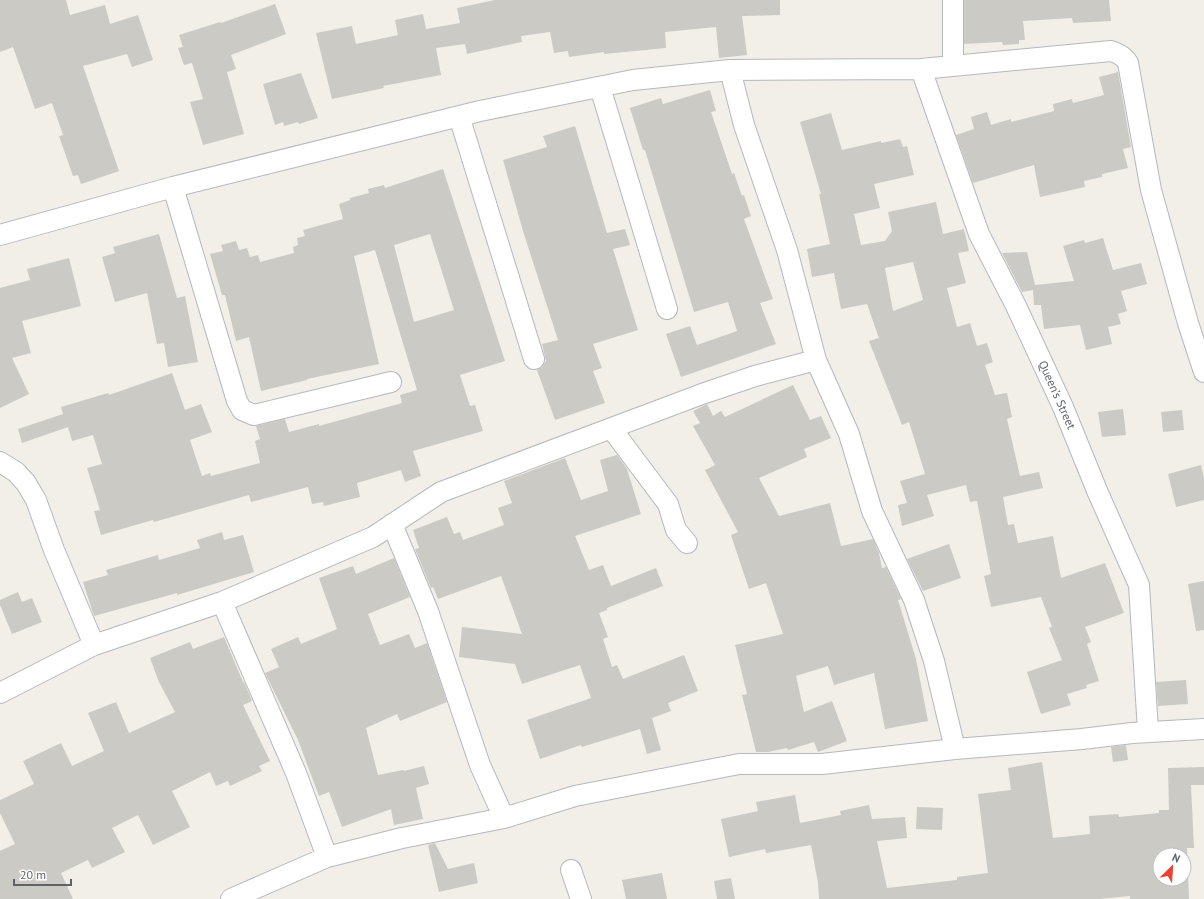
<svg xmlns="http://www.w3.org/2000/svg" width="1204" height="899" font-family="'PT Sans',sans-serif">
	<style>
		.building { fill: #cccac5; fill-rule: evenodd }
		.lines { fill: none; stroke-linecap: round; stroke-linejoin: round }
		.minor-casing { stroke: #b5b8bc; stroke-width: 22 }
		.minor { stroke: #fff; stroke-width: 20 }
		.labels { text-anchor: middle; stroke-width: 4; stroke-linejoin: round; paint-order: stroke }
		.street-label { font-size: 12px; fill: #5f6368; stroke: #fff }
	</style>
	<rect width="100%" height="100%" fill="#f1efe8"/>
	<path class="building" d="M0 0H66L70 15 105 5 110 24 138 15 153 60 132 67 127 54 83 66 119 171 81 184 78 175 73 176 59 136 63 135 52 103 35 109 13 47 0 52Z
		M495 0H780V15L742 16 747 55 719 58 716 27 665 32 666 48 604 54V52L569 57 568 51 554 53 550 32 521 36 522 42 467 54 465 44 436 48 441 75 383 86 384 88 332 99 316 33 352 26 356 44 398 35 395 20 423 14 426 29 460 23 457 8Z
		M964 0H1109L1111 21 1073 23 1072 18 1023 21 1025 40H1019V44L1003 45 1002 42 964 44Z
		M275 4 286 34 231 55 236 69 227 72 244 134 203 145 190 102 203 99 192 63 184 65 178 48 183 47 179 35 220 22 221 23Z
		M1118 72 1131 147 1123 149 1128 168 1102 174V177L1084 181 1085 187 1040 197 1034 165 973 183 956 135 974 129 971 117 987 112 991 125 1011 119V122L1054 111 1053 104 1072 99 1073 103 1104 95 1099 77Z
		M301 73 318 118 299 124 298 122 284 126 283 122 275 125 263 84Z
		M710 90 716 111 711 112 732 174 734 173 742 196 744 195 751 216 744 219 773 299 760 303 776 344 681 377 666 334 690 326 697 345 737 331 728 302 694 312 645 150H643L630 108 661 98 663 104Z
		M831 113 842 150 881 141V143L900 139 903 147 907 146 914 175 874 184 880 208 854 214 861 245 885 241 892 231 888 212 936 202 943 234 964 229 969 251 958 253 966 283 947 288 957 327 970 323 977 346 987 343 993 362 985 365 995 395 1007 393 1012 417 1007 419 1020 476 1039 472 1043 488 1003 497 1008 525 1014 524 1018 543 1053 536 1061 578 1105 563 1124 613 1085 627 1091 642 1087 644 1099 681 1086 685 1087 688 1067 694 1071 705 1041 714 1027 672 1062 660 1049 628 1052 627 1041 597 991 607 984 576 991 574 977 501 970 502 966 485 927 495 934 516 902 526 898 505 907 503 900 481 925 474 909 422 902 425 869 341 879 338 867 304 841 309 834 273 812 277 807 249 830 244 819 194H821L800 122ZM913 262 923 300 893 311 885 268Z
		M575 126 607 233 625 229 630 245 613 249 638 330 593 344 602 368 593 371 605 403 555 420 537 370 542 367 546 361 542 344 558 340 523 231 503 160 547 147 543 136Z
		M443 169 505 361 460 375 470 406 475 405 483 431 413 451 421 476 405 482 401 470 357 483 360 497 324 506 323 502 312 504 308 487 251 502 249 495 154 522 153 520 101 535 94 511 100 510 87 468 102 464 93 435 72 441 68 427 22 443 18 429 63 414 61 407 108 393 109 395 172 373 185 410 201 404 212 432 190 440 202 476 210 473 211 476 260 463 255 441 260 439 256 426 285 419 289 432 319 424V426L402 403 400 395 417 390 375 250 354 256 379 364 307 379V380L261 391 249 337 236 341 225 295H222L210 254 223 251 221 245 236 241 239 250 247 248 250 257 258 255 260 262 294 253 293 247 298 245 297 238 305 236 303 230 343 219 339 204 350 200V198L369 193 368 189 384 185 385 188ZM430 234 454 310 414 322 394 245Z
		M159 234 177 298 185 296 198 362 168 367 164 343 157 344 147 293 115 302 102 257 115 253 113 247Z
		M1103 238 1113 270 1141 263 1147 284 1121 291 1127 311 1118 314 1121 324 1108 327 1112 344 1086 350 1080 325 1044 329 1041 305H1034L1033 290 1022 292 1002 253 1027 252 1035 285 1074 281 1063 246 1084 240 1085 243Z
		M69 258 81 306 22 321 31 353 12 358 29 394 0 408V288L30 280 27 269Z
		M793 385 810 420 821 416 831 438 804 449 807 457 759 478 779 516 830 503 841 546 873 539 879 553 882 568 886 567 901 599 898 600 916 659 928 721 885 729 874 673 834 685 828 666 796 676 804 712 832 701 847 741 818 752 814 742 788 750 787 748 768 752H756L742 695 747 694 735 645 783 634 766 583 749 589 731 535 738 532 705 470 715 465 693 426 700 423 693 411 707 404 713 416 721 411 725 417Z
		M1123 409 1126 435 1102 437 1098 412Z
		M1182 410 1184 430 1163 432 1161 412Z
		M617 455 627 469 641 514 575 536 589 570 603 565 611 586 656 568 663 586 607 608V610L599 613 608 637 603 639 612 667 617 665 623 679 684 655 698 691 668 703 671 711 652 718 661 750 647 754 640 729 582 747 581 745 540 759 527 720 591 698 580 665 522 684 515 664 459 657 462 627 522 634 501 576 438 599 433 587 431 588 415 549 419 548 413 530 447 517 454 534 460 532 463 540 504 525 498 508 512 503 504 481 565 458 581 500 608 491 600 460Z
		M1201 465 1204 478V500L1176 507 1168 474Z
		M222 532 224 540 243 535 254 572 177 595V593L94 616 83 582 108 575 106 570 158 555 159 560 200 548 197 540Z
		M949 544 961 578 923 591 907 559Z
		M394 558 410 597 368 614 380 645 409 634 415 648 427 643 447 702 400 721 397 714 366 728 378 775 403 770 404 771 424 766 429 784 416 788 423 819 394 825 391 809 342 827 329 792 319 796 298 740 265 673 279 667 271 649 298 637 301 644 337 629 319 578 353 566 356 574Z
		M1204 581V630L1196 631 1188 584Z
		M18 592 22 602 32 598 42 622 12 634 0 605V600Z
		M224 637 243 682H244L252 701 243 705 270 761 259 766 262 771 230 786 228 781 216 786 210 772 172 791 190 827 153 845 138 815 112 828 125 852 92 868 88 860 61 873 73 899H0V851L15 844 0 813V800L34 784 23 761 61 743 72 766 104 751 88 713 116 702 129 733 175 712 159 682 150 658 190 642 193 649Z
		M1186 680 1188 704 1158 706 1156 682Z
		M1126 745 1128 760 1113 762 1111 747Z
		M1042 762 1053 838 1090 834 1089 816 1118 814 1119 817 1159 813V810H1169L1168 768 1204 767V785H1191L1194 848H1187L1189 899H1130V896L1100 899H819L818 883 811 845 766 853 765 849 729 857 721 819 758 811 756 802 795 795 800 823 841 815 840 811 869 805 872 819 905 817 907 838 877 841 887 888 957 880V877L988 873 978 794 1011 790 1008 768ZM1160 855H1184V879H1160Z
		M917 807 943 808 942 830 916 829Z
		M435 843 448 869 474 863 478 883 439 892 428 845Z
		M662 873 667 899H626L622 880Z
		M731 878 735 899H717L714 881Z"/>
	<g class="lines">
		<g class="minor-casing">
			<path id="minor" d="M953 66V0
				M921 69 979 234 1016 306 1063 407 1098 493 1139 585 1148 731
				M730 70 744 125 787 250 816 360 849 434 872 511 914 600 934 661 955 749
				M600 87 667 309
				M459 116 534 359
				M173 187 237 401 242 410 254 415 391 382
				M0 235 173 187 480 111 633 80 730 70 921 69 1111 51C1118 53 1124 56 1128 63L1151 190 1188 323 1204 372
				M611 428 668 504 676 530 687 543
				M0 462 16 472 26 483 36 500 54 550 94 645
				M392 524 428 611 480 765 504 818
				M222 602 296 773 327 857
				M0 693 94 645 222 602 373 537 441 492 702 394 755 376 816 360
				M571 870 581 899
				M231 899 327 857 402 838 504 818 575 796 739 764H822L955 749 1082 739 1132 733 1204 729"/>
		</g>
		<use href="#minor" class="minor"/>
	</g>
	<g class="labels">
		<g class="street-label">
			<text transform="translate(1057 395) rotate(66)" y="4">Queen’s Street</text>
		</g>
	</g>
	<g transform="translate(1172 867) rotate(25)"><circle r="19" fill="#ffffff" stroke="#bfc1c3"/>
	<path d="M0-3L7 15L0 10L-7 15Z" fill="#ea4335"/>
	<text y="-6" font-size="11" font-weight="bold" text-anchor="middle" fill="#5f6368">N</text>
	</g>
	<path d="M14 879v6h57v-6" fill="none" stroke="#5f6368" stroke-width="2"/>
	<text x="20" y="879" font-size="12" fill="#5f6368" stroke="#ffffff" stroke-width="3" paint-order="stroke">20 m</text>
</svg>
